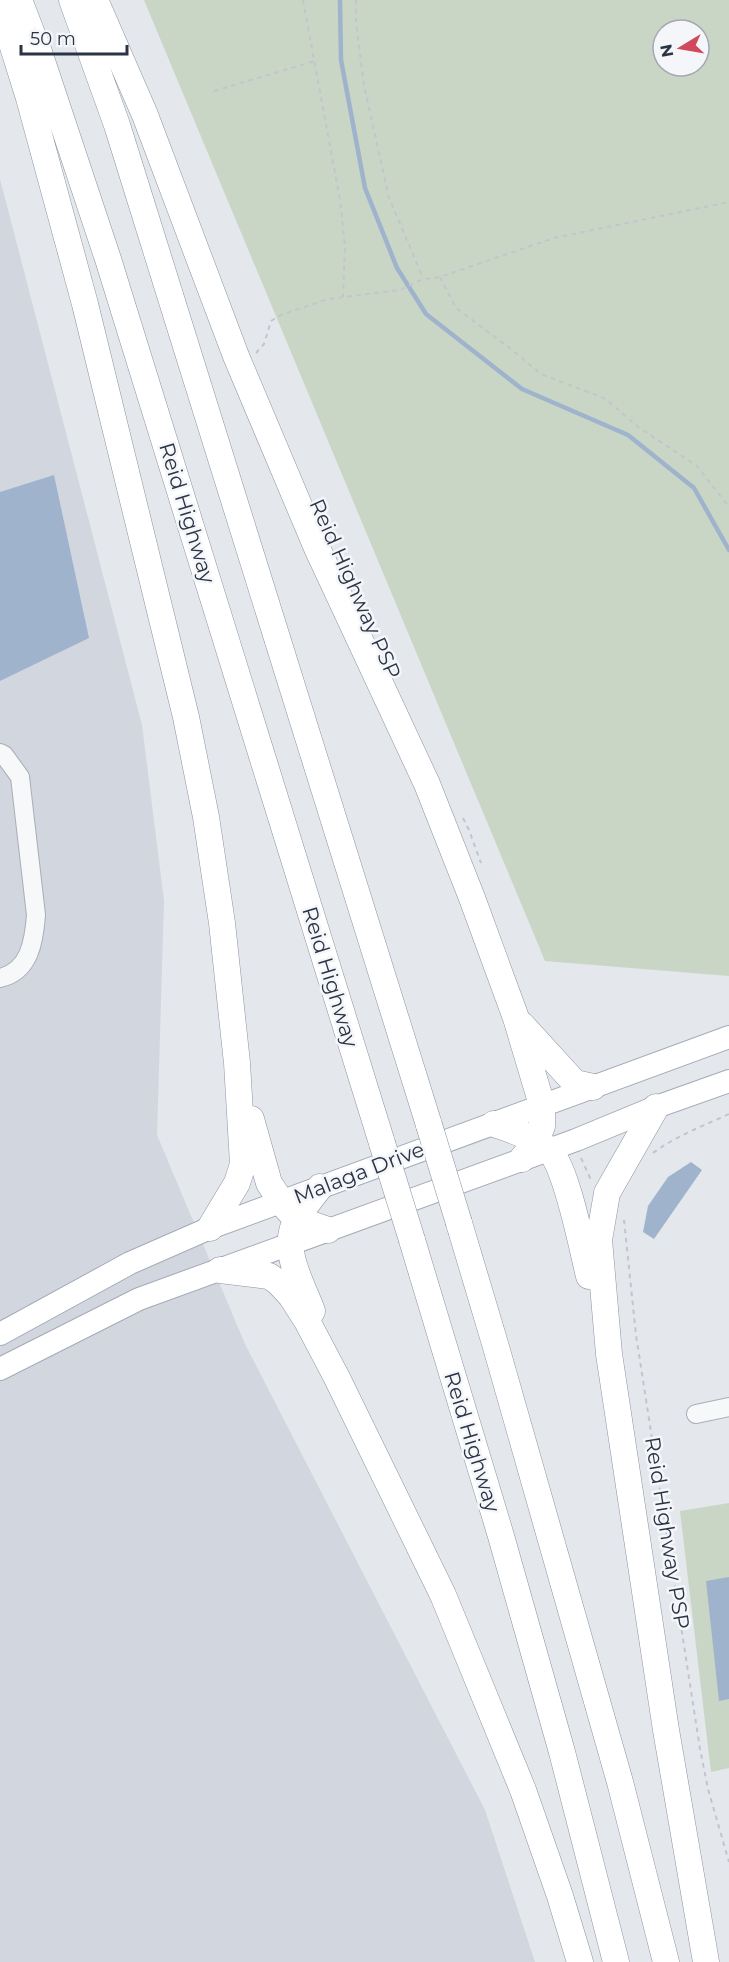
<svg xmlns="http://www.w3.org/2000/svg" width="729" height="1962" font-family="Montserrat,sans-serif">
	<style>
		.built { fill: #d2d6de }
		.green { fill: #c9d6c5; fill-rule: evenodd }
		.water { fill: #9fb4cc }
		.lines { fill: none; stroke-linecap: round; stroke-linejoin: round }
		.stream { stroke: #9fb4cc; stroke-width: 4.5 }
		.minor-casing { stroke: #a9aeb7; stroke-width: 20 }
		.major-casing { stroke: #a3abb8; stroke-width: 24 }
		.highway-casing { stroke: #8b94a3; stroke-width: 27 }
		.path { stroke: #c2c5cb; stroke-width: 2; stroke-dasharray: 4.5 4.5; stroke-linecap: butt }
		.minor { stroke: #f7f8fa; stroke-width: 18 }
		.major { stroke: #fff; stroke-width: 22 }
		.highway { stroke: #fff; stroke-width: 26 }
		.highway-bridge-casing { stroke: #8b94a3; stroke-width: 27; stroke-linecap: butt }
		.highway-bridge { stroke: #fff; stroke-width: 26 }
		.labels { text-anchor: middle; stroke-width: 5; stroke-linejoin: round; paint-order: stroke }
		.street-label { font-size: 21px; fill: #2b3445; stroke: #f4f6f9 }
	</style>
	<rect width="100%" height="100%" fill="#e4e7ec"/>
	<path class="built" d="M0 179 142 725 164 901 157 1135 245 1344 485 1810 535 1962H0Z"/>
	<path class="green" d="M144 0H729V976L545 961ZM663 30H699V66H663Z
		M729 1503V1768L711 1772 680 1511Z"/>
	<path class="water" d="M54 475 89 638 0 681V492Z
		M691 1162 702 1170 654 1239 643 1232 648 1206 668 1177Z
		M729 1577V1699L719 1701 706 1581Z"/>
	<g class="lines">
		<path class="stream" d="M340 0 341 60 365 188 397 268 426 314 522 389 628 435 694 488 729 550"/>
		<g class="minor-casing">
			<path id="minor" d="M0 753 4 755 20 777 36 915C34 941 30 971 0 978
				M696 1414 729 1407"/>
		</g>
		<g class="major-casing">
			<path id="major" d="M0 1334 130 1263 210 1228 729 1037
				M0 1369 139 1299 576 1140 656 1107 729 1081"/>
		</g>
		<g class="highway-casing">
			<path id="highway" d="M19 0 39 52 108 259 382 1143
				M72 0 117 125 429 1125
				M95 0 145 115 236 356 317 548 427 784 472 898 516 1018 542 1105V1126L536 1142 522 1159
				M0 5 29 98 85 304 186 717 206 817 222 923 237 1063 243 1164 237 1183 210 1228
				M522 1025 575 1083 593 1087
				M656 1107 607 1193 599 1240 609 1354 666 1730 706 1962
				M251 1119 269 1183 282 1203 296 1219 328 1230
				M494 1124C512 1130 533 1137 548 1149 567 1166 582 1249 589 1276
				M459 1223 496 1347 620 1782 666 1962
				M412 1240 501 1536 562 1752 616 1962
				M220 1270 269 1276 278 1282 291 1296 307 1321 337 1378 443 1595 523 1790 560 1896 580 1962
				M312 1311C301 1281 279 1248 298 1217 304 1207 312 1197 320 1187"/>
		</g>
		<path class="path" d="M303 0 340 200 345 246 343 297
			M356 0V23L364 85 389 198 423 278
			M214 91 315 61
			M440 277 456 308 511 349 541 374 606 399 638 427 697 466 729 507
			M256 353 264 344 271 321 281 315 328 299 400 290 423 279 440 277 554 238 729 202
			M463 818 469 830 481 863
			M653 1153C676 1136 703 1126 729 1114
			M581 1158 591 1180
			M624 1220 636 1335 700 1749 708 1789 729 1862"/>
		<use href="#minor" class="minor"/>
		<use href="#major" class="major"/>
		<use href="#highway" class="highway"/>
		<g class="highway-bridge-casing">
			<path id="highway-bridge" d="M429 1125 459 1223
				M382 1143 412 1240"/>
		</g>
		<use href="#highway-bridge" class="highway-bridge"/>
	</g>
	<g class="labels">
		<g class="street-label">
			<text transform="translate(187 513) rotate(73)" y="7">Reid Highway</text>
			<text transform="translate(355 589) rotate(66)" y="7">Reid Highway PSP</text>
			<text transform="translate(330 977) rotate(73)" y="7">Reid Highway</text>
			<text transform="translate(359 1173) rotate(-21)" y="7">Malaga Drive</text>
			<text transform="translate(472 1442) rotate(73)" y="7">Reid Highway</text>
			<text transform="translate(667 1533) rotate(81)" y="7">Reid Highway PSP</text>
		</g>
	</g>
	<g transform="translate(681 48) rotate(259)"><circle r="28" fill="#f4f6f9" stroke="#a4a8b1" stroke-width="1.5"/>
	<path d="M0-4.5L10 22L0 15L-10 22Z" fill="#d1495b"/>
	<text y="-9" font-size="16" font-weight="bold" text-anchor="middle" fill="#2b3445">N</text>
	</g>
	<path d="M21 45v9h106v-9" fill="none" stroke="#2b3445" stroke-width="3"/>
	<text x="30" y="45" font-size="18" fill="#2b3445" stroke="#f4f6f9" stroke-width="4.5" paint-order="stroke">50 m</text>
</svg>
